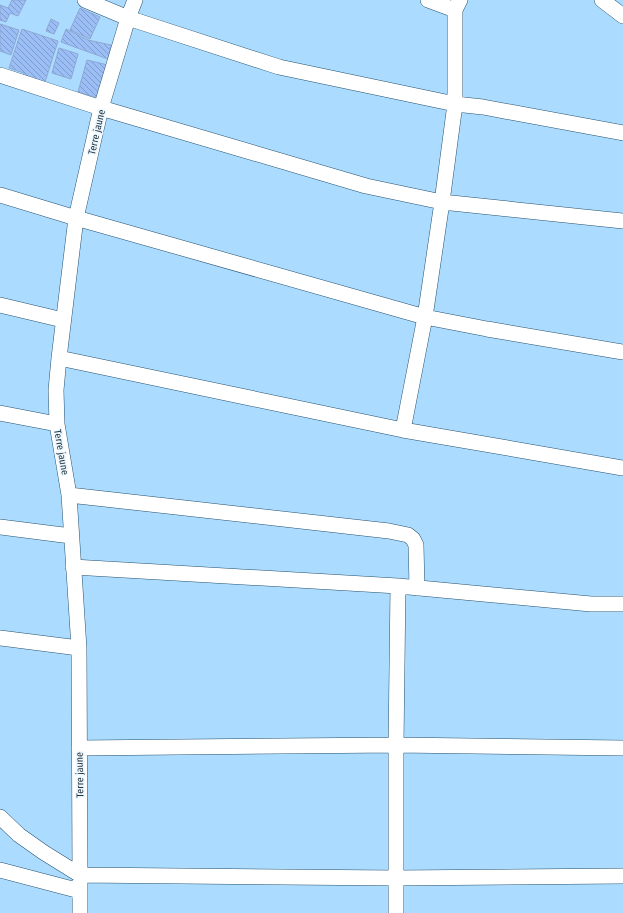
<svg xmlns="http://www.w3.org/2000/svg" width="623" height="913" font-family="'Fira Sans Condensed',sans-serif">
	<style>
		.building { fill: url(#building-back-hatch); stroke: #8da8d3 }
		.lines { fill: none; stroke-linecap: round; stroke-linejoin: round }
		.minor-casing { stroke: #255270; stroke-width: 16 }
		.minor { stroke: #fff; stroke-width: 15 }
		.labels { text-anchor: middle; stroke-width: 3; stroke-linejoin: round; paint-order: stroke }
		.street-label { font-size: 10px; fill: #1d303d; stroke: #edf7fe }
	</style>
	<defs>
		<pattern id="building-back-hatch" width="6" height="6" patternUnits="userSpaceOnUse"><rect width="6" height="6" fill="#9cbef6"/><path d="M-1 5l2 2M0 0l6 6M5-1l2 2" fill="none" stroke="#7f9bc8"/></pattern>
	</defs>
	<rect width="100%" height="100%" fill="#abdbfe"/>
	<path class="building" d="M12 0H26L18 16 10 13 6 22 0 20V5L8 8Z
		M80 8 100 17 90 39 70 30Z
		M51 19 59 23 54 34 46 31Z
		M0 24 19 30 11 55 0 51Z
		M22 29 58 41 45 82 23 75 24 73 9 68Z
		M66 29 88 40 111 45 108 59 61 42Z
		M59 48 78 54 71 79 52 73Z
		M87 60 108 65 98 98 78 92Z"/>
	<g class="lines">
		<g class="minor-casing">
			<path id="minor" d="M85 0 128 18 279 67 455 104 483 107 623 133
				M428 0 455 10
				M602 0 623 16
				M0 75 101 108 366 186 442 202 623 221
				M0 195 76 218 425 317 487 329 623 352
				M0 305 63 320
				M59 358 403 430 623 468
				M0 413 57 424
				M403 430 425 317 442 202 455 104V10L460 0
				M69 495 389 531 408 535 413 539 416 545 417 588
				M0 527 71 536
				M73 567 398 586 591 604H623
				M0 638 79 648
				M79 748 396 745 623 748
				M0 817 19 835 43 852 80 875 396 878 623 876
				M0 870 80 891
				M80 913V875L79 648 69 495 57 424 56 390 59 358 76 218 101 108 128 18 135 0
				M396 913V745L398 586"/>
		</g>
		<use href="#minor" class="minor"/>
	</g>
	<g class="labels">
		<g class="street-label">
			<text transform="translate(96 132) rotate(-77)" y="4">Terre jaune</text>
			<text transform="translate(62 452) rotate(80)" y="4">Terre jaune</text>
			<text transform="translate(79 775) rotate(-91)" y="4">Terre jaune</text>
		</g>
	</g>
</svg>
